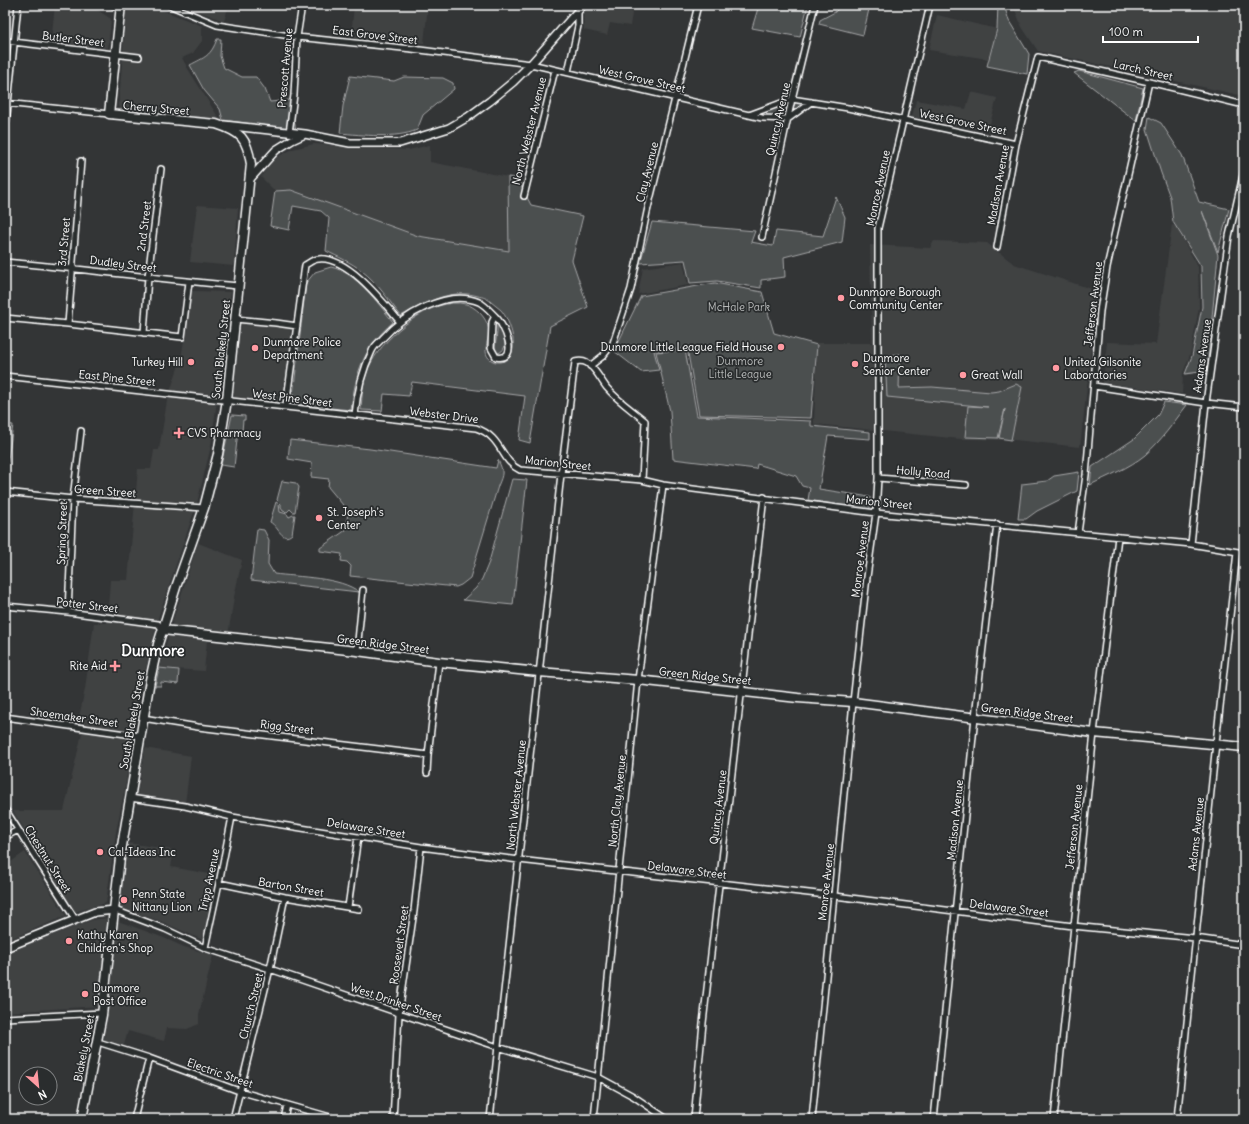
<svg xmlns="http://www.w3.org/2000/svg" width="1249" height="1124" font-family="Delius,sans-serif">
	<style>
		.built { fill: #404243; fill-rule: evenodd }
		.green { fill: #4c4f50; stroke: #a6a7a8 }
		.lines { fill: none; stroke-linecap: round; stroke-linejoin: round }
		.minor-casing { stroke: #fff; stroke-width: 8 }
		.secondary-casing { stroke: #fff; stroke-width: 10 }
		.primary-casing { stroke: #fff; stroke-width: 11 }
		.minor { stroke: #2a2d2e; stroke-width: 5 }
		.secondary { stroke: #2a2d2e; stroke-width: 7 }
		.primary { stroke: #2a2d2e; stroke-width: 8 }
		.poi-dot { fill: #ff9aa2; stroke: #2a2d2e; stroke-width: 1.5 }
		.labels { text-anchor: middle; stroke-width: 3.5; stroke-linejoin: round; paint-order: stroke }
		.street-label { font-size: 11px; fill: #fff; stroke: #2a2d2e }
		.poi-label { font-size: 11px; fill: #fff; stroke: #2a2d2e; text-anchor: start }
		.park-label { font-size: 11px; fill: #b7b9b9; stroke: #2a2d2e }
		.district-label { font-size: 15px; font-weight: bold; fill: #fff; stroke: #2a2d2e }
	</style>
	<rect width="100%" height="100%" fill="#333536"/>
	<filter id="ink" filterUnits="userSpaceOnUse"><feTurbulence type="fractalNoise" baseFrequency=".025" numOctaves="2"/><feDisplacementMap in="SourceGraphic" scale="8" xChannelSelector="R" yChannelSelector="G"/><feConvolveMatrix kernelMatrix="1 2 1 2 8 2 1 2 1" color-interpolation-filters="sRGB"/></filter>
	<g filter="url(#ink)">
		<path class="built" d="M55 5H75L93 7 111 19 108 48 51 42Z
			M126 5H149L202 26V41L193 53 182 58 188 69 220 120 121 112 119 105Z
			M182 5H229L224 21Z
			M354 5H428L424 43 351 38Z
			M591 5H644L643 8 633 7 630 26 610 23 607 35 584 30 583 13Z
			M1013 5H1244V96L1038 51 1022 27Z
			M937 15 997 29 988 59 929 50Z
			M971 92 997 98 988 131 912 117 916 100 966 109Z
			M314 144 409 150 430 145V162L508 177 510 251 418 236 291 190 275 191 261 177 267 168 277 157 293 149Z
			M197 205 238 208 234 266 190 262Z
			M1172 225 1176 227 1198 267 1199 307 1191 352 1183 373 1182 394 1103 383 1107 342 1156 344Z
			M934 241 987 243 1014 264 1098 291 1080 447 1015 440 961 439 814 424 817 343H872L870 245 930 248ZM899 355V388L932 387 991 392H999L1017 385 1022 387 1011 439 999 438 1005 409 887 397Z
			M683 262 688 285 638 294 643 268Z
			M192 291 231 292 211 446 197 503 158 618 143 681 133 731 126 783 116 832 106 903 75 912 13 811H64L82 733 76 732 85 689 94 623H107L110 580H128L138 469H151L154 450H159L167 401 181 359Z
			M239 322 291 329 284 406 233 397Z
			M198 543 242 560 234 597 227 642 207 640 204 671 159 668 174 617Z
			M145 748 191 756 185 804 137 795Z
			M128 843 174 850 171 867 215 875 203 940 160 921 119 907Z
			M25 852 66 916 5 941V866Z
			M107 918 99 1006 5 1012V953L92 920Z
			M118 921 164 938 184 947 213 955 199 1014V1024L187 1029 167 1028 164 1041 128 1031 124 1045 104 1040Z"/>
		<path class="green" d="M759 5H808L800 37 752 28Z
			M842 5H870L863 35 819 24 820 20 835 12Z
			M998 5H1004L1009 21 1029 54 1027 74 987 66 997 29Z
			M217 39H221L220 56 224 68 242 77H256L265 89 270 102 290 100 296 130 223 120 220 109 204 90 190 65C205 57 211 56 217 39Z
			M1079 71 1143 88 1136 121 1074 73Z
			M350 76 394 81 404 77 443 78 453 83 454 89 423 115 417 130C396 139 362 135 340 133L343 106Z
			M792 99 811 102 788 119 749 115Z
			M1149 117 1161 123 1182 155 1199 202 1229 209 1218 252 1202 211 1218 255 1207 371 1185 374 1192 356 1202 307 1201 266 1173 222 1170 197 1161 173 1147 129Z
			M508 177 517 178 531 205 583 216 572 260 588 307 550 326 530 443 519 440 525 396 412 382 409 396 384 394 382 411 361 410C362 395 363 377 371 363 386 335 432 296 466 304 470 305 476 309 479 312 484 317 488 323 489 331 489 341 480 355 493 361 497 363 501 362 504 361 522 354 510 320 501 310 498 307 494 305 491 302 487 298 483 297 478 296 451 288 424 303 401 316 389 301 378 283 362 271 351 262 338 257 326 251L329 218 321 211 293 206 289 230 270 226 275 191 291 190 418 236 509 251Z
			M836 197 845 217 842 242 784 257 785 277 761 280V288L717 281 690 283 685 260 640 263 652 222 755 231 751 242 773 246 776 231 823 236Z
			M331 267C357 273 377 302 393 322 363 349 356 371 351 410L292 404 306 283 315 272Z
			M715 283 762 292 774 333 817 345 811 418 699 415 687 348 654 351 659 370 641 372 614 351 641 296Z
			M497 324H498C502 332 511 349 498 353L495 350C495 342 498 334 497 324Z
			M685 350 697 416 811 421V426L870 432V439L828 436 819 489 870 497V510L808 500 810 488 802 486 796 476 757 464 756 469 673 459 670 411 656 352Z
			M900 354 899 388 932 387 991 392 999 391 1016 384 1022 387 1011 440 999 438 1005 409 998 438 965 437 968 406 988 407 887 397 885 355Z
			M1164 402 1187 405C1174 422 1161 441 1145 455 1129 468 1108 476 1090 485L1092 467 1134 439 1158 415Z
			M232 415 245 416V420H243L242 431H238L234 467 221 465Z
			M5 424 13 425 5 480Z
			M290 440 370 449 496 468 498 460C504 472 503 474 498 486L470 578 461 585 456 587 350 576 351 566 347 562 341 561 342 554 320 551V548L346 530 348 511 328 487 329 479 311 477 312 463 288 459Z
			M1079 472 1077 491 1037 511 1026 519H1018L1022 484 1047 481 1054 476Z
			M512 479 527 480 513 605 463 600 476 588 482 579 489 562Z
			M282 481 296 483 299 487 295 512H293L290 509 287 512 283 511 281 508V504L277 500Z
			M276 502 279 504 280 512 287 514 289 517 293 515H295L292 534C282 543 279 527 270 522Z
			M257 529 264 530 269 540 268 564 274 574C297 577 341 577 359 592L251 580Z
			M159 668 179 670 178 684 161 682V686H155Z"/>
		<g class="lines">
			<g class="minor-casing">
				<path id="minor" d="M112 5 120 7
					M169 5 217 25 297 37 412 49 531 64 762 118 788 119 811 102
					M5 41 139 57
					M568 72 578 26V11
					M5 103 109 114
					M749 115 792 99 848 108 1016 144
					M289 133 294 95 297 37 302 5
					M5 134 18 5
					M524 196 555 70
					M762 237 792 99 815 5
					M997 247 1016 144 1038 57 1149 82 1244 105
					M5 262C83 269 160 279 238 286
					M5 318 68 324 182 337 189 282
					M235 319 276 323 297 326
					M68 324 81 161
					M144 333 148 277 161 169
					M613 343 631 289 647 212 698 5
					M590 366 603 356 611 346
					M5 376 476 428C503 437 500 461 520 470L642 480 663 485 876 513 1191 544 1244 553
					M1094 386 1206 403 1244 407
					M286 406 305 265C309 263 313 259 319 259 347 256 383 302 400 322
					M355 415C357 393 362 371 372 351 374 346 378 343 382 339 402 316 447 288 479 302 485 305 490 311 495 316L492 322 491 348 496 357C521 362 504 324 495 316
					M878 478 966 485
					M5 492 73 499 204 508
					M1078 533 1086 475 1100 311 1107 267 1149 82
					M1191 544 1206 403 1229 236 1244 171
					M5 606 68 612 158 624 163 630
					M68 612 73 499 81 431
					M357 651 363 590
					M5 717 140 736
					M143 718 198 727 428 755
					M427 773 428 755 439 662
					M130 798 185 806 232 817 421 847 519 860 835 896 1073 926 1195 938 1244 945
					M5 809 75 919
					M5 837 18 830
					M219 883 285 897 359 909
					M348 907 358 837
					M115 910 165 929 205 948 270 969 498 1047 598 1077 633 1096 667 1119
					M205 948 219 883 232 817
					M5 1018 102 1013
					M98 1042 149 1058 239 1091 337 1119
					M134 1119 149 1058
					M233 1119 270 969 285 897
					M284 1119 287 1105
					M393 1119 399 1014 414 911 421 847
					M490 1119 561 474 575 362C579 361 583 361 587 363 596 369 600 379 607 388 617 400 632 410 645 421L642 480
					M594 1119 638 680 663 485
					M694 1119 703 1023 764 497
					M812 1119 853 702 867 577 876 513 878 478V228L930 5
					M934 1119 975 717 997 524
					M1054 1119 1094 733 1118 537
					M1177 1119 1216 743 1237 552"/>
			</g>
			<g class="secondary-casing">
				<path id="secondary" d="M224 125 305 134
					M250 179 276 150 292 140 305 134 350 143H400L449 128 468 117 490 101 513 82 531 64 583 5
					M5 948 95 912 115 910"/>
			</g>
			<g class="primary-casing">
				<path id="primary" d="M163 630 357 651 439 662 539 672 638 680 798 698 853 702 1094 733 1244 747
					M82 1119 102 1015 120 858 150 680 158 644 176 587 204 508 218 454 227 400 251 164C247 138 241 132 216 124L109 114 121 5"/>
			</g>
			<use href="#minor" class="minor"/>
			<use href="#secondary" class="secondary"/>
			<use href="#primary" class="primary"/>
		</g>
	</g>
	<g class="poi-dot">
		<circle cx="841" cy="298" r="4"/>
		<circle cx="781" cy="347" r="4"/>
		<circle cx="255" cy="348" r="4"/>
		<circle cx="191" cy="362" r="4"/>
		<circle cx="855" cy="364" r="4"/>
		<circle cx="1056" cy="368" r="4"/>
		<circle cx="963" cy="375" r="4"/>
		<path d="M177 427h4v4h4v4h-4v4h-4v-4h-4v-4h4z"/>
		<circle cx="319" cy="518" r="4"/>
		<path d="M113 660h4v4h4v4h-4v4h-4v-4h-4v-4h4z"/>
		<circle cx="100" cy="852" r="4"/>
		<circle cx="124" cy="900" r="4"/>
		<circle cx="69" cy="941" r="4"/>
		<circle cx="85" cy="994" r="4"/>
	</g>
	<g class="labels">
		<g class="street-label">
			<text transform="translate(375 35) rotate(7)" y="4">East Grove Street</text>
			<text transform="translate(73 39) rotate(7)" y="4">Butler Street</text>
			<text transform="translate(285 68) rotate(-85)" y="4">Prescott Avenue</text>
			<text transform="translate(1143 70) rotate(13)" y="4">Larch Street</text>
			<text transform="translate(642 79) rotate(13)" y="4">West Grove Street</text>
			<text transform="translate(156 108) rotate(5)" y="4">Cherry Street</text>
			<text transform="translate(778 119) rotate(-77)" y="4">Quincy Avenue</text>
			<text transform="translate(963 122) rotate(12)" y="4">West Grove Street</text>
			<text transform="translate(529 131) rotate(-76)" y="4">North Webster Avenue</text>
			<text transform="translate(647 172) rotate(-76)" y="4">Clay Avenue</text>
			<text transform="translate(998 185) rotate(-80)" y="4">Madison Avenue</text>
			<text transform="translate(878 188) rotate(-78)" y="4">Monroe Avenue</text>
			<text transform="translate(144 226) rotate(-83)" y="4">2nd Street</text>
			<text transform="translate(64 242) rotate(-85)" y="4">3rd Street</text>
			<text transform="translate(123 264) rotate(7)" y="4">Dudley Street</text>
			<text transform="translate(1093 304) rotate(-83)" y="4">Jefferson Avenue</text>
			<text transform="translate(221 349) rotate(-84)" y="4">South Blakely Street</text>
			<text transform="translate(1202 356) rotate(-82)" y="4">Adams Avenue</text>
			<text transform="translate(117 378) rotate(6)" y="4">East Pine Street</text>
			<text transform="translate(292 398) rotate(7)" y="4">West Pine Street</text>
			<text transform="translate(444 415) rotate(7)" y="4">Webster Drive</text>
			<text transform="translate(558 463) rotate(6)" y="4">Marion Street</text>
			<text transform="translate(923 472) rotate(5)" y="4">Holly Road</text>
			<text transform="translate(105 491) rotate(4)" y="4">Green Street</text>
			<text transform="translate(879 502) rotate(6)" y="4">Marion Street</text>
			<text transform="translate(62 533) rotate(-88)" y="4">Spring Street</text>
			<text transform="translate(860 559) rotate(-83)" y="4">Monroe Avenue</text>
			<text transform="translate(87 605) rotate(7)" y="4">Potter Street</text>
			<text transform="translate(383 644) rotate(7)" y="4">Green Ridge Street</text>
			<text transform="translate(705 676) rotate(6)" y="4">Green Ridge Street</text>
			<text transform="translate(1027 713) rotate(7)" y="4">Green Ridge Street</text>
			<text transform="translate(74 717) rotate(8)" y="4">Shoemaker Street</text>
			<text transform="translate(132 720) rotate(-80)" y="4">South Blakely Street</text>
			<text transform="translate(287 727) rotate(7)" y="4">Rigg Street</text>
			<text transform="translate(516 795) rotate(-84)" y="4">North Webster Avenue</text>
			<text transform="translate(617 801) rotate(-84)" y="4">North Clay Avenue</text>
			<text transform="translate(718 807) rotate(-83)" y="4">Quincy Avenue</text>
			<text transform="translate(955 820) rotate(-84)" y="4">Madison Avenue</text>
			<text transform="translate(1074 827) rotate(-84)" y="4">Jefferson Avenue</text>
			<text transform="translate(366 828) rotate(9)" y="4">Delaware Street</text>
			<text transform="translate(1196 834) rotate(-84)" y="4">Adams Avenue</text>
			<text transform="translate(48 859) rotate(58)" y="4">Chestnut Street</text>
			<text transform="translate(687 870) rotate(7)" y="4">Delaware Street</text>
			<text transform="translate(209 880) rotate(-78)" y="4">Tripp Avenue</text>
			<text transform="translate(826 882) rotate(-84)" y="4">Monroe Avenue</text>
			<text transform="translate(291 887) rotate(10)" y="4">Barton Street</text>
			<text transform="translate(1009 908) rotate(7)" y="4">Delaware Street</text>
			<text transform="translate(399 945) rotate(-82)" y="4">Roosevelt Street</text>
			<text transform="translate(396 1002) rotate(19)" y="4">West Drinker Street</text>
			<text transform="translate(251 1006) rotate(-76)" y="4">Church Street</text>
			<text transform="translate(84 1048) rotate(-79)" y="4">Blakely Street</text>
			<text transform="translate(220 1073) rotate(19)" y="4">Electric Street</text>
		</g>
		<g class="poi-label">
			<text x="849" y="296">Dunmore Borough<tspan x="849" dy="13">Community Center</tspan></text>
			<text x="263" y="346">Dunmore Police<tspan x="263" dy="13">Department</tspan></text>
			<text x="773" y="351" text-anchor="end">Dunmore Little League Field House</text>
			<text x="863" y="362">Dunmore<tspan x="863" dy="13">Senior Center</tspan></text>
			<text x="183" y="366" text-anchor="end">Turkey Hill</text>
			<text x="1064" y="366">United Gilsonite<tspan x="1064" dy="13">Laboratories</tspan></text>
			<text x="971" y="379">Great Wall</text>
			<text x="187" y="437">CVS Pharmacy</text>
			<text x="327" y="516">St. Joseph's<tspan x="327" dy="13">Center</tspan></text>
			<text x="107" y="670" text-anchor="end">Rite Aid</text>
			<text x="108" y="856">Cal-Ideas Inc</text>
			<text x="132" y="898">Penn State<tspan x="132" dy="13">Nittany Lion</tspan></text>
			<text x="77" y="939">Kathy Karen<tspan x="77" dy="13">Children's Shop</tspan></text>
			<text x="93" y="992">Dunmore<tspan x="93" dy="13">Post Office</tspan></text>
		</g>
		<g class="park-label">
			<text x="739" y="311">McHale Park</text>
			<text x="740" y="365">Dunmore<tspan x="740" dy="13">Little League</tspan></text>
		</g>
		<g class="district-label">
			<text x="153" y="656">Dunmore</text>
		</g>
	</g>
	<rect width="1249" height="1124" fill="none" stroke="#2a2d2e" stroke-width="20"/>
	<rect x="10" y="10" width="1229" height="1104" fill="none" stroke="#fff" stroke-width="1.5" filter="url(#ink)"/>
	<g transform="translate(38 1086) rotate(153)"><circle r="19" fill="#2a2d2e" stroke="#7f8182"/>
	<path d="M0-3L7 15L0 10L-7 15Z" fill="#ff9aa2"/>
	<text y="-6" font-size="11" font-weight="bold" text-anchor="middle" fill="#ffffff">N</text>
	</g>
	<path d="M1103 36v6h95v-6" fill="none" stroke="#ffffff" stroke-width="2"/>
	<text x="1109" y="36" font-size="12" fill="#ffffff" stroke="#2a2d2e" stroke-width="3" paint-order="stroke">100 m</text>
</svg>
